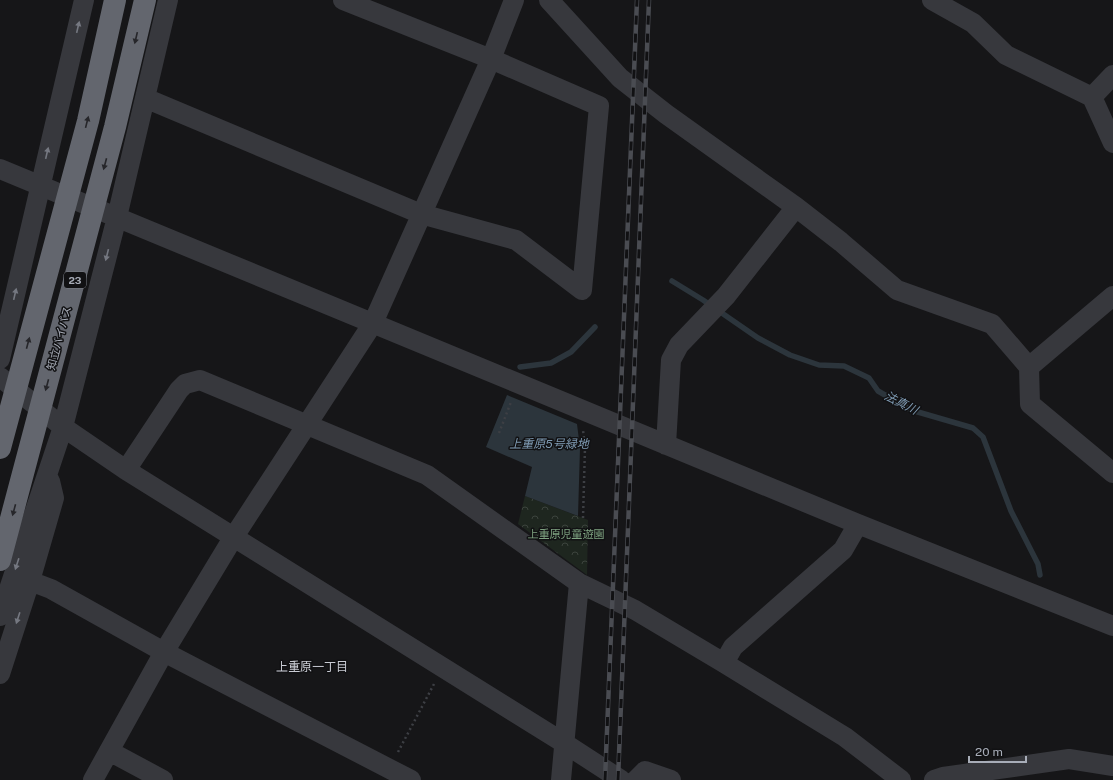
<svg xmlns="http://www.w3.org/2000/svg" width="1113" height="780" font-family="'Public Sans','Noto Sans JP',sans-serif">
	<style>
		.forest { fill: url(#forest-crowns) }
		.water { fill: #2c353c }
		.lines { fill: none; stroke-linecap: round; stroke-linejoin: round }
		.stream { stroke: #2c353c; stroke-width: 5.5 }
		.path { stroke: #3d3f44; stroke-width: 2.5; stroke-dasharray: 2 3; stroke-linecap: butt }
		.minor { stroke: #37383d; stroke-width: 20 }
		.highway { stroke: #63666e; stroke-width: 22 }
		.rail-casing { stroke: #4a4c52; stroke-width: 4.5 }
		.rail { stroke: #111113; stroke-width: 3; stroke-dasharray: 9; stroke-linecap: butt }
		.oneway { fill: #757881 }
		.oneway2 { fill: #26262a }
		.labels { text-anchor: middle; stroke-width: 3; stroke-linejoin: round; paint-order: stroke }
		.shield { fill: #111113; stroke: #7b7e86; stroke-width: 1 }
		.shield-label { font-size: 10px; font-weight: bold; fill: #a8adb8 }
		.street-label { font-size: 11px; fill: #a8adb8; stroke: #111113 }
		.park-label { font-size: 11px; fill: #7fa381; stroke: #111113 }
		.water-label { font-size: 12px; font-style: italic; fill: #7f9bb3; stroke: #111113 }
		.neighbourhood-label { font-size: 12px; fill: #c9ccd4; stroke: #111113 }
	</style>
	<defs>
		<pattern id="forest-crowns" width="20" height="18" patternUnits="userSpaceOnUse"><rect width="20" height="18" fill="#1e261f"/><path d="M2 6a3 3 0 1 1 6 0M12 15a3 3 0 1 1 6 0" fill="none" stroke="#3c433d"/></pattern>
	</defs>
	<rect width="100%" height="100%" fill="#161618"/>
	<path class="forest" d="M525 496 588 520 587 575 518 524Z"/>
	<path class="water" d="M507 395 577 424 580 448 578 516 525 496 532 467 486 447Z"/>
	<g class="lines">
		<path class="stream" d="M672 281 703 300 758 338 790 355 819 365 844 366 869 378 878 391 911 410 973 428 983 437 1011 511 1038 564 1040 575
			M520 367 551 363 571 352 595 327"/>
		<path class="path" d="M499 433 511 402
			M583 518 585 447 583 430
			M398 752 434 684"/>
		<path class="minor" d="M549 0 620 78 666 114 796 207 841 242 897 290 992 324 1029 367 1030 404 1113 473
			M932 0 973 23 1006 55 1092 97 1113 143
			M1092 97 1113 75
			M145 98 421 214 516 240 582 290 599 106 491 59 343 0
			M0 169 858 524 1113 626
			M0 359 84 0
			M1029 367 1113 296
			M0 377 63 427 126 470 564 743 621 780
			M666 445 671 360 679 345 726 296 796 207
			M126 470 179 390 185 384 200 380 427 475 579 583 635 610 724 663 845 737 901 780
			M30 581 51 589 164 652 93 780
			M0 616 63 427 117 217 168 0
			M724 663 733 647 843 550 858 524
			M0 674 30 581 54 498 50 481
			M109 751 163 780
			M411 780 164 652 233 538 373 323 491 59 514 0
			M561 780 579 583
			M636 780 645 771 671 780
			M934 780 943 777 1069 759 1113 766"/>
		<path class="highway" d="M0 448 88 121 115 0
			M0 560 115 127 145 0"/>
		<g class="rail-casing">
			<path id="rail" d="M605 780 637 0
				M618 780 649 0"/>
		</g>
		<use href="#rail" class="rail"/>
	</g>
	<defs><path id="oneway-solid" d="M-6-.8H1V-3.2L6.5 0L1 3.2V.8H-6Z"/></defs>
	<g class="oneway">
		<use href="#oneway-solid" transform="translate(78 27) rotate(-77)"/>
		<use href="#oneway-solid" transform="translate(47 153) rotate(-77)"/>
		<use href="#oneway-solid" transform="translate(107 255) rotate(104)"/>
		<use href="#oneway-solid" transform="translate(15 294) rotate(-77)"/>
		<use href="#oneway-solid" transform="translate(17 564) rotate(108)"/>
		<use href="#oneway-solid" transform="translate(18 618) rotate(108)"/>
	</g>
	<g class="oneway2">
		<use href="#oneway-solid" transform="translate(136 38) rotate(103)"/>
		<use href="#oneway-solid" transform="translate(87 122) rotate(-76)"/>
		<use href="#oneway-solid" transform="translate(105 164) rotate(105)"/>
		<use href="#oneway-solid" transform="translate(28 343) rotate(-75)"/>
		<use href="#oneway-solid" transform="translate(47 385) rotate(105)"/>
		<use href="#oneway-solid" transform="translate(14 510) rotate(105)"/>
	</g>
	<g class="labels">
		<rect class="shield" x="64" y="272" width="22" height="16" rx="3"/>
		<g class="shield-label">
			<text x="75" y="284">23</text>
		</g>
		<g class="street-label">
			<text transform="translate(59 338) rotate(-75)" y="4">知立バイパス</text>
		</g>
		<g class="park-label">
			<text x="566" y="538">上重原児童遊園</text>
		</g>
		<g class="water-label">
			<text transform="translate(901 403) rotate(27)" y="4">法真川</text>
			<text x="549" y="448">上重原5号緑地</text>
		</g>
		<g class="neighbourhood-label">
			<text x="312" y="671">上重原一丁目</text>
		</g>
	</g>
	<path d="M969 756v6h57v-6" fill="none" stroke="#a8adb8" stroke-width="2"/>
	<text x="975" y="756" font-size="12" fill="#a8adb8" stroke="#111113" stroke-width="3" paint-order="stroke">20 m</text>
</svg>
